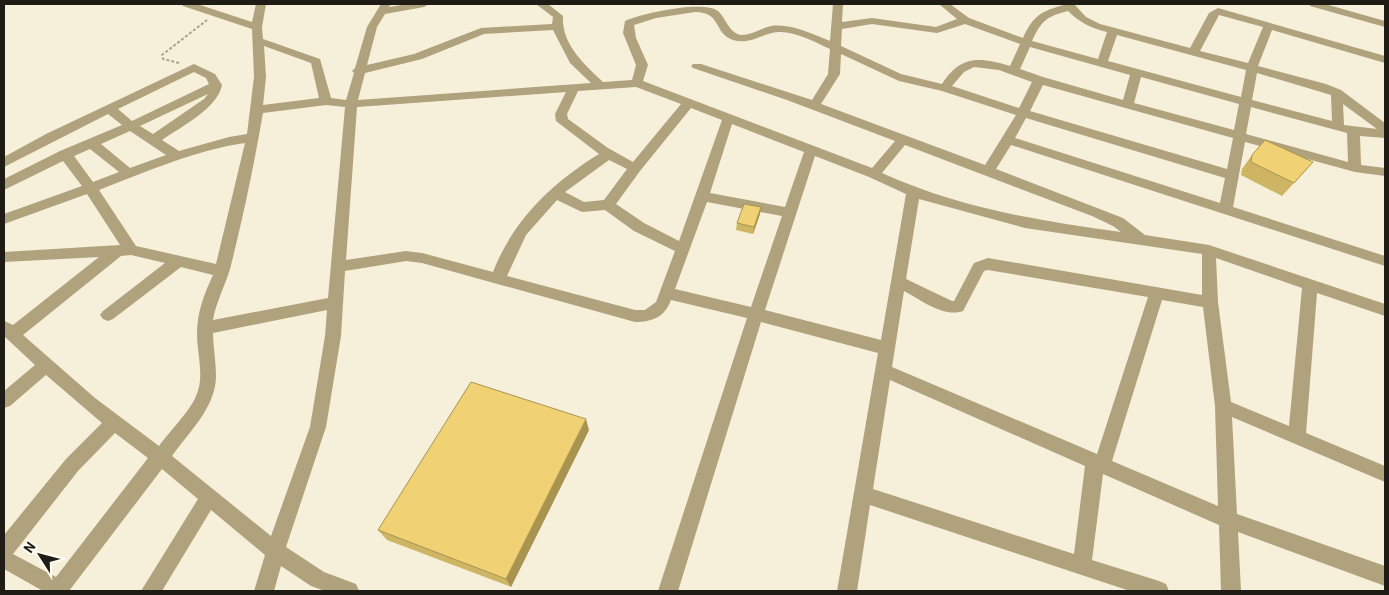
<svg xmlns="http://www.w3.org/2000/svg" width="1389" height="595" font-family="Barlow,sans-serif">
	<style>
		.lines { fill: none; stroke-linecap: round; stroke-linejoin: round }
		.path { stroke: #a8a291; stroke-width: 2; stroke-dasharray: 3 2; stroke-linecap: butt }
		.minor { fill: #afa27d; fill-rule: evenodd }
		.wall { fill: #ceb564 }
		.shaded-wall { fill: #a89351 }
		.building { fill: #f0d274; stroke: #a89351 }
	</style>
	<rect width="100%" height="100%" fill="#f6efd9"/>
	<g class="lines">
		<path class="path" d="M179 63 163 59 162 55 207 20"/>
		<path class="minor" d="M182 4H197L252 22 256 4H266L262 27 263 39 320 59 331 98 346 100 354 73 352 71 355 68 367 27 381 4H391L389 7 408 4H429L424 7 385 14 377 27 367 65 414 54 481 28 552 24 553 17 536 4H548L563 16C561 44 585 65 603 82L632 80 636 65 623 33 625 21C643 13 703 0 718 11 726 18 729 34 742 35 752 35 762 28 771 26 790 23 813 34 830 41L833 4H843L842 22 872 18 936 27 957 19 939 4H950L969 18 1023 38C1033 16 1041 11 1064 5L1063 4H1074L1086 17 1100 24 1190 48 1209 13 1218 8 1385 56V63L1272 30 1258 66 1326 84 1341 90 1385 123V138L1360 136 1361 165 1385 168V176L1355 172 1245 142 1233 207 1385 256V266L1011 145 996 169 1123 218 1145 235 1209 245 1385 304V316L1317 293 1306 433 1385 466V482L1232 417 1237 514 1385 566V586L1238 532 1241 591H1221L1219 525 1103 474 1092 560 1159 581 1166 584 1169 591H1130L870 505 857 591H837L878 353 761 322 678 591H658L747 318 671 300C665 317 652 322 635 322L422 263 406 261 345 271 341 336 326 427 286 547 324 572 356 584 359 591H325L311 586 281 566 274 591H254L265 555 211 510 162 591H141L198 499 162 469 69 591H43L4 569V535L66 459 102 423 46 375 10 406 4 408V391L35 365 4 336V321L13 325 99 257 4 262V252L120 245 87 194 4 224V214L82 186 63 161 4 190V179L60 151 122 125 108 114 4 167V157L46 134 194 64 215 74 222 85C217 109 182 126 162 140L179 151 229 137 247 134 254 77 252 29 183 6ZM1068 11C1080 23 1091 28 1107 32L1098 59 1032 41C1041 21 1047 16 1068 11ZM695 12C722 12 713 33 733 40 750 45 763 33 778 32 795 31 815 42 830 49L828 74 812 100 701 64H693L691 66 693 68 787 100 895 141 872 168 643 81 648 65 636 38 634 25 656 18ZM1219 15 1263 27 1248 63 1200 51ZM872 24 937 33 965 24 1020 44 1010 66C979 57 961 55 942 84L901 74 841 46 842 29ZM553 30 570 63 591 83 358 100 365 73 422 59 484 34ZM1117 35 1246 70 1241 97 1108 61ZM264 46 311 63 319 98 263 105 266 77ZM1030 47 1130 75 1123 100 1043 77 1020 69ZM841 54 899 81 942 91 1016 115 985 165 821 104 840 74ZM974 67 999 70 1032 82 1019 108 952 86 964 72ZM194 72 206 78 209 84 132 121 118 109ZM1257 73 1331 95 1332 121 1252 100ZM1141 77 1239 104 1234 130 1134 103ZM1043 85 1233 138 1227 169 1030 111ZM636 87 681 104 633 162 608 148 568 119 567 114 578 91ZM566 92 555 114 556 121 599 154C552 183 513 220 493 272L422 253 406 251 346 260 357 107ZM208 94 204 99 153 134 140 126ZM1343 104 1377 129 1344 125ZM326 105 345 107 328 298 213 320C216 302 225 286 230 269 243 218 254 165 263 113ZM1251 107 1347 133 1348 162 1246 134ZM691 108 722 120 679 241 644 223 616 204 640 171ZM1026 118 1225 178 1220 203 1015 138ZM732 124 804 152 785 207 710 193ZM130 131 166 155 130 168 101 144ZM245 143 216 264 136 246 99 190C146 172 195 150 245 143ZM905 145 1092 216 1113 226 1121 232C1036 220 962 209 882 173ZM90 149 119 172 93 182 74 156ZM815 156 869 177 906 194 881 340 765 310ZM609 160 627 169 604 200 584 202 565 192ZM919 199 1025 228 1202 254V295L988 258 974 263 954 301H952L906 279ZM557 200 582 212 605 210 634 231 675 251 656 302 645 310H635L507 276 526 235ZM707 202 782 216 751 307 675 289ZM131 255 165 263 103 311 100 315 103 319 108 321 113 319 181 267 213 275C204 294 197 313 197 334 197 354 205 377 196 396 190 411 169 432 159 446L95 398 23 335 121 256ZM1216 258 1302 288 1289 426 1231 402 1218 302ZM988 270 1148 297 1097 454 892 367 904 291C921 300 944 318 963 311L984 271ZM1162 300 1203 307 1215 406 1218 506 1112 461ZM327 310 325 336 310 427 271 536 172 456C189 432 216 407 216 376 216 361 213 347 213 333ZM890 380 1085 466 1074 554 873 489ZM115 433 148 458 56 577 13 554 78 471Z
			M1309 4H1325L1385 21V27L1310 6Z"/>
	</g>
	<path class="wall" d="M1252 155 1313 162 1282 196 1241 175 1242 169Z
		M760 214 753 234 736 230 737 223Z
		M589 430 511 587 387 540 378 530Z"/>
	<path class="shaded-wall" d="M761 207 760 214 753 234 754 227Z
		M586 419 589 430 511 587 506 579Z"/>
	<path class="building" d="M1265 140 1313 162 1294 183 1251 162 1252 155Z
		M744 204 761 207 754 227 737 223Z
		M471 382 586 419 506 579 378 530Z"/>
	<rect width="1389" height="595" fill="none" stroke="#1e1c14" stroke-width="10"/>
	<g transform="translate(40 555) rotate(306)" stroke="#fffcf3" stroke-width="4" paint-order="stroke">
	<path d="M0-4L9 19L0 12L-9 19Z" fill="#1e1c14"/>
	<text y="-8" font-size="14" font-weight="bold" text-anchor="middle" fill="#1e1c14">N</text>
	</g>
</svg>
